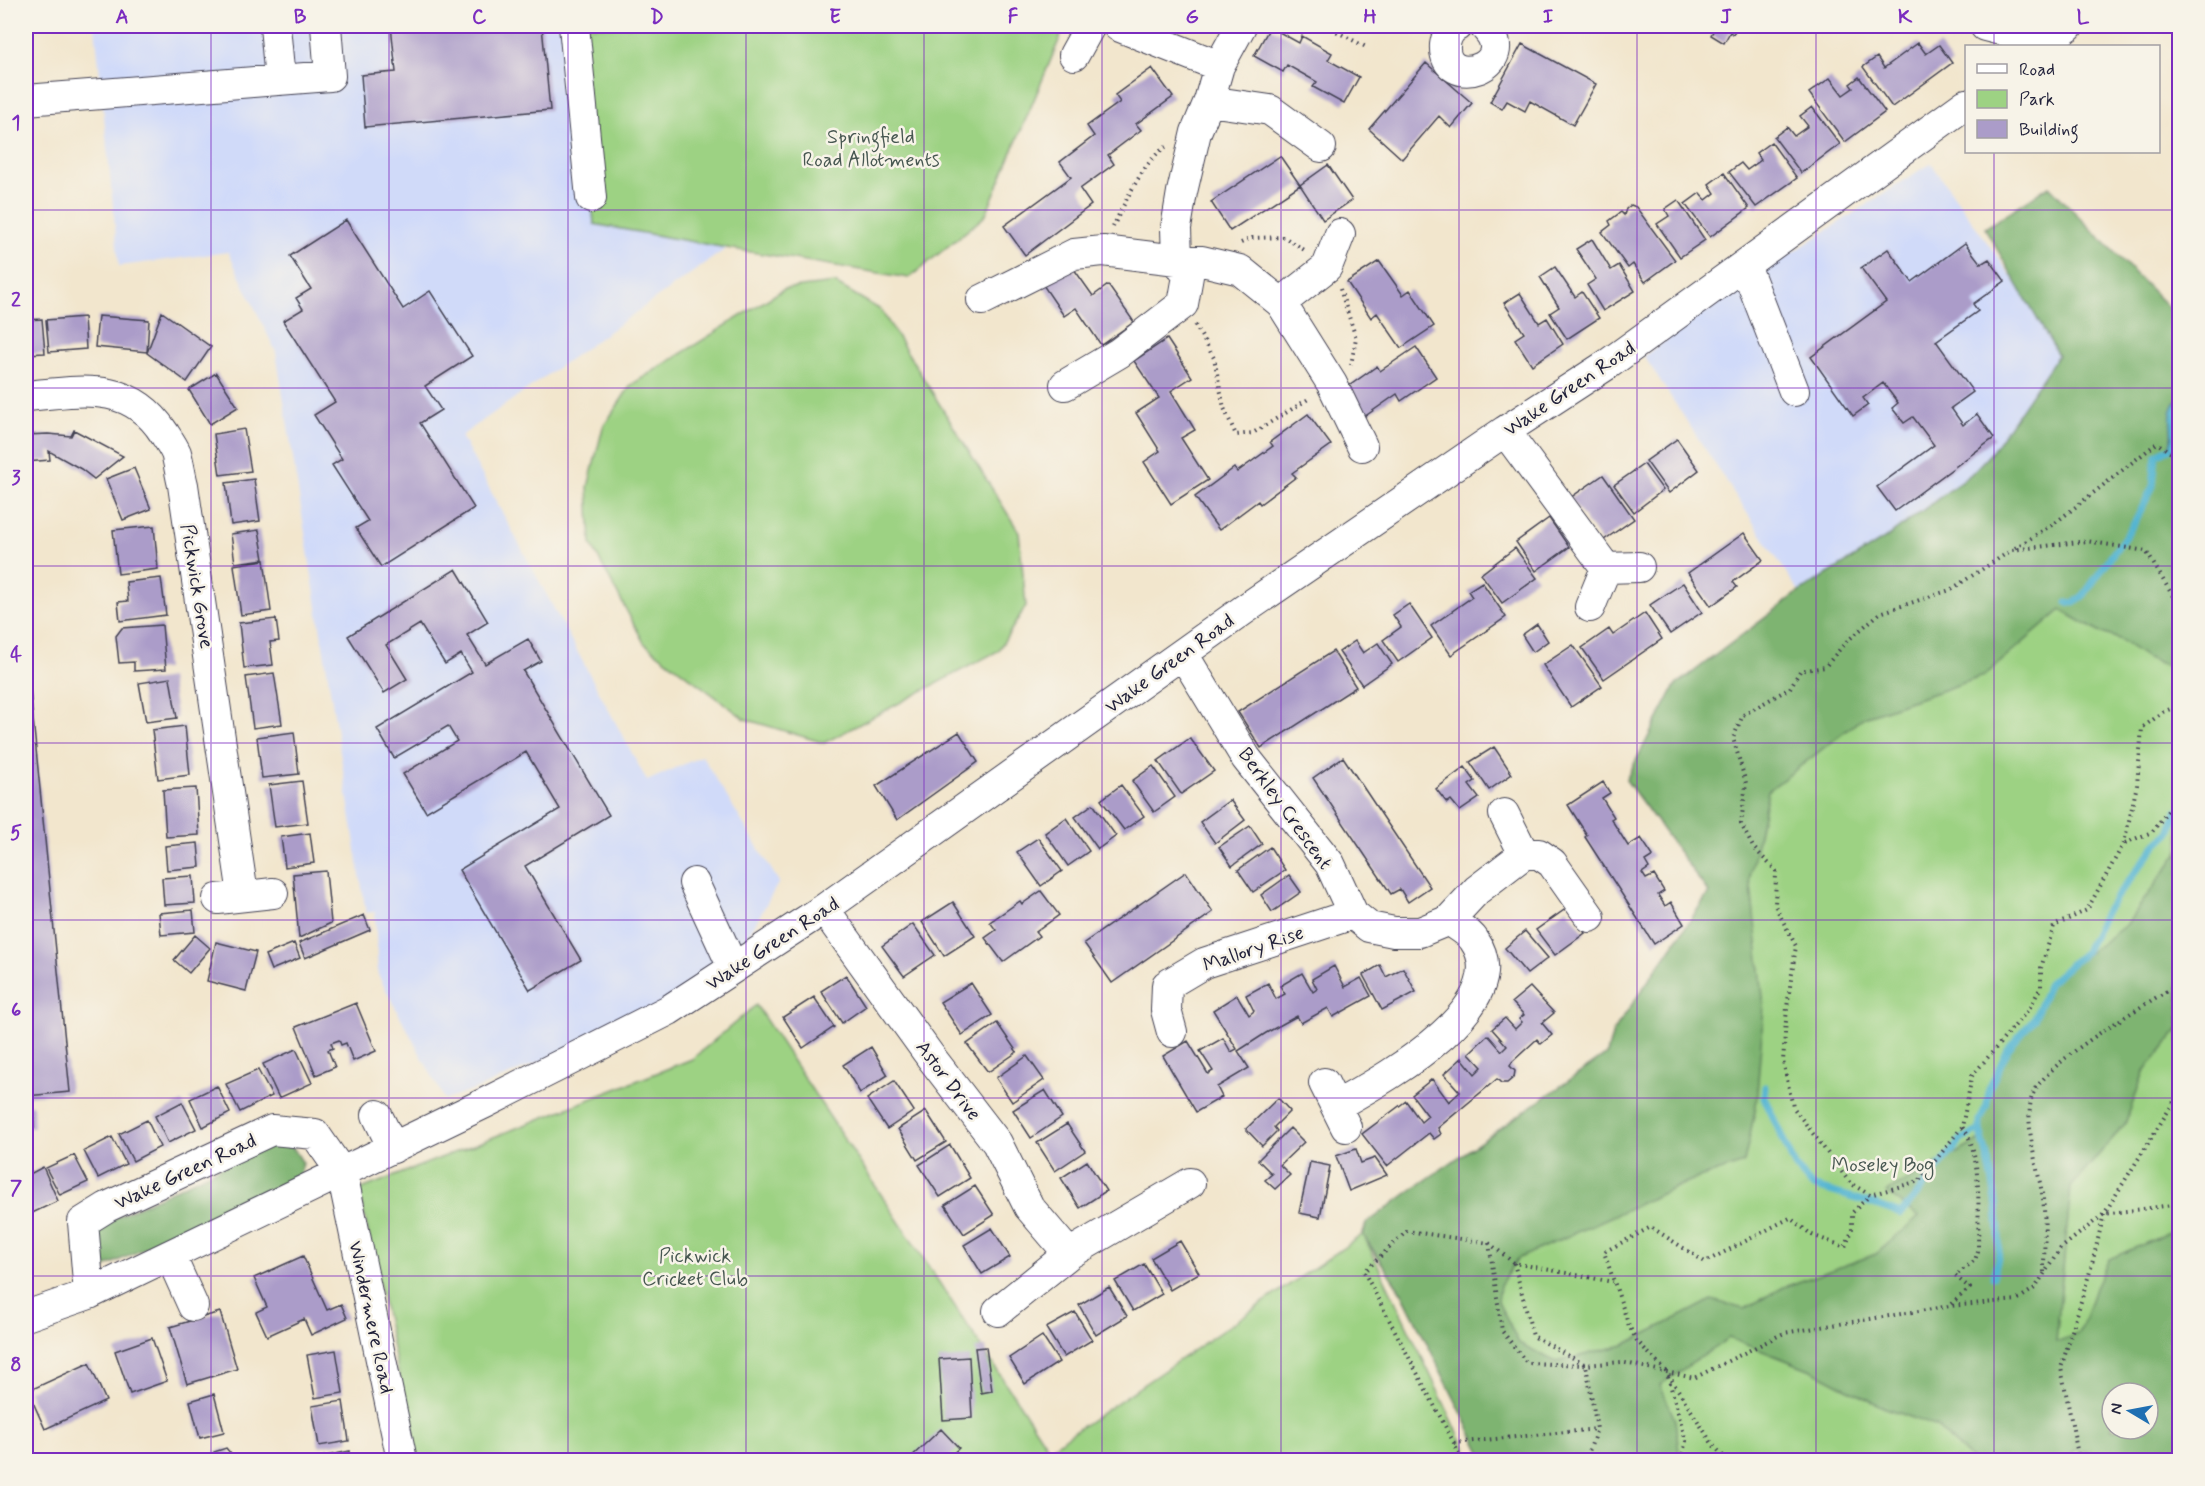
<svg xmlns="http://www.w3.org/2000/svg" width="2205" height="1486" font-family="Mynerve,sans-serif">
	<style>
		.built { fill: #d0daf9 }
		.green { fill: #9dd283; stroke: #607a5f; stroke-width: 1.5; fill-rule: evenodd }
		.forest { fill: #7eb471; stroke: #506b56; stroke-width: 1.5; fill-rule: evenodd }
		.water { fill: #54b5d2; stroke: #3b6c86; stroke-width: 1.5 }
		.lines { fill: none; stroke-linecap: round; stroke-linejoin: round }
		.stream { stroke: #54b5d2; stroke-width: 7 }
		.building { fill: #ab9cc9 }
		.minor-casing { stroke: #413f51; stroke-width: 32 }
		.path { stroke: #413f51; stroke-width: 4; stroke-dasharray: 1.5 4.5; stroke-linecap: butt }
		.minor { stroke: #fff; stroke-width: 30 }
		.grid { fill: none; stroke: #7b2cbf; stroke-width: 1.5; stroke-opacity: 0.55 }
		.labels { text-anchor: middle; stroke-width: 5; stroke-linejoin: round; paint-order: stroke }
		.park-label { font-size: 20px; fill: #475751; stroke: #f7f3e8 }
		.street-label { font-size: 20px; fill: #22223b; stroke: #f7f3e8 }
		.neatline { fill: none; stroke: #7b2cbf; stroke-width: 2 }
		.grid-label { font-size: 20px; text-anchor: middle; font-weight: bold; fill: #7b2cbf }
	</style>
	<rect width="100%" height="100%" fill="#f7f3e8"/>
	<filter id="ink" filterUnits="userSpaceOnUse"><feTurbulence type="fractalNoise" baseFrequency=".0167" numOctaves="2"/><feDisplacementMap in="SourceGraphic" scale="12" xChannelSelector="R" yChannelSelector="G"/><feConvolveMatrix kernelMatrix="1 2 1 2 8 2 1 2 1" color-interpolation-filters="sRGB"/></filter>
	<filter id="wash" filterUnits="userSpaceOnUse"><feTurbulence type="fractalNoise" baseFrequency=".008" numOctaves="4" result="noise"/><feDisplacementMap in="SourceGraphic" scale="24" xChannelSelector="R" yChannelSelector="G"/><feGaussianBlur stdDeviation="1.35" result="paint"/><feColorMatrix in="noise" values="0 0 0 0 0 0 0 0 0 0 0 0 0 0 0 0 0 1.4 0 .05"/><feComposite in="paint" operator="in"/></filter>
	<g filter="url(#wash)">
		<rect width="100%" height="100%" fill="#f2e6cd"/>
		<path class="built" d="M95 26H577L594 224 727 248 461 436 647 781 702 756 779 882 736 957 669 1006 477 1089 445 1100 378 975 375 912 366 913 276 352 228 252 119 266Z
			M1931 163 2084 379 1991 453 1971 474 1886 538 1799 592 1644 356 1750 280Z"/>
		<path class="green" d="M577 26H1065L985 216 909 278 727 248 594 224Z
			M835 283 881 310 1019 532 1026 606 998 651 824 743 745 719 644 643 591 544 588 487 603 427 631 385 784 289Z
			M2179 313V1460H1485L1402 1293 1366 1240 1471 1460H417L359 1190 692 1059 756 1005 1049 1449 1362 1235 1366 1224 1413 1189 1607 1054 1613 1032 1709 893 1626 780 1675 686 1799 592 1886 538 1971 474 1991 453ZM2112 1393H2148V1429H2112Z"/>
		<path class="forest" d="M2049 186 2172 311 2179 310V397C2165 415 2176 430 2169 449H2180L2179 670 2147 658 2119 639 2099 632 2061 610 1984 676 1864 717 1768 791 1750 877 1764 1006 1756 1106 1744 1163 1690 1181 1517 1259 1500 1285 1498 1302 1519 1343 1556 1362 1624 1345 1712 1300 1744 1309 1784 1287 1876 1254 1919 1217 1886 1192 1982 1139 1980 1120 1987 1105 1989 1089 2008 1049 2034 1019 2049 983 2127 924 2179 851V1029L2144 1072 2125 1124 2071 1187 2056 1342 2080 1333 2095 1288 2109 1259 2176 1230 2179 1224V1460H2118L2076 1449 2067 1460H1972L1937 1427 1883 1407 1814 1371 1729 1338 1660 1385 1675 1420 1680 1460H1485L1402 1293 1363 1235 1366 1224 1413 1189 1607 1054 1613 1032 1709 893 1626 780 1675 686 1799 592 1886 538 1971 474 1991 453 2058 355 1985 228ZM2112 1393H2148V1429H2112Z
			M278 1140 294 1149 303 1163 299 1177 109 1265 97 1274 94 1228Z"/>
		<path class="water" d="M2179 397V449H2169C2177 427 2162 420 2179 397Z"/>
		<g class="lines">
			<path class="stream" d="M2067 602 2074 603 2084 595 2135 522 2153 486 2156 455 2169 449
				M1765 1087 1764 1097 1795 1166 1812 1186 1867 1202 1901 1214 1961 1140 1980 1130
				M1993 1277C1995 1268 1999 1258 1999 1249 2000 1210 1991 1167 1980 1130V1120L1987 1105 1989 1089 2008 1049 2034 1019 2049 983 2086 951 2107 909 2157 844 2171 831 2176 812 2180 810"/>
		</g>
		<g id="blocks">
			<path class="building" d="M391 26H542L550 110 365 127 361 75 396 72Z
				M1716 26H1738L1733 34 1730 32 1724 43 1711 35Z
				M1270 27 1299 43 1302 36 1332 53 1328 60 1359 77 1344 104 1313 87 1317 82 1287 65 1283 72 1254 56Z
				M1918 43 1926 54 1939 45 1952 63 1892 107 1863 67 1877 57 1884 68Z
				M1522 44 1596 84 1573 125 1530 101 1525 111 1507 101 1502 109 1490 102Z
				M1426 63 1472 103 1451 128 1439 116 1402 159 1369 129Z
				M1152 68 1173 97 1136 124 1141 130 1108 155 1114 164 1080 189 1091 205 1025 255 1004 226 1071 177 1060 162 1094 136 1087 126 1120 102 1115 95Z
				M1859 77 1885 112 1845 142 1809 93 1830 78 1843 95 1853 88 1850 84Z
				M1812 107 1840 144 1801 173 1774 137 1787 127 1794 136 1808 126 1800 116Z
				M1771 142 1797 178 1756 207 1729 172 1741 163 1747 170 1761 160 1756 153Z
				M1280 156 1300 185 1230 231 1211 202Z
				M1328 165 1352 200 1323 220 1300 185Z
				M1724 173 1749 208 1710 237 1685 204 1700 193 1706 200 1715 193 1709 184Z
				M1678 200 1705 240 1680 257 1657 224 1669 216 1665 209Z
				M1631 205 1636 207 1675 260 1645 282 1633 264 1628 268 1602 232 1611 225 1609 221 1621 212 1624 215 1626 209Z
				M346 220 403 309 430 291 472 356 425 386 441 410 420 423 474 508 381 567 356 528 368 521 332 465 342 459 314 415 335 402 283 321 303 309 296 298 311 289 290 256Z
				M1592 239 1611 270 1619 265 1635 291 1603 311 1587 285 1596 279 1576 249Z
				M1965 243 1981 264 1989 259 2005 281 1973 304 1978 311 1936 341 1973 392 1951 408 1963 425 1977 414 1994 438 1895 511 1877 487 1934 445 1913 417 1904 423 1892 408 1898 403 1883 383 1863 398 1868 405 1853 416 1811 357 1886 302 1861 268 1888 249 1912 282Z
				M1379 261 1403 295 1410 290 1434 326 1401 348 1377 313 1371 318 1347 282Z
				M1069 262 1093 296 1108 285 1134 322 1101 345 1076 308 1064 316 1041 282Z
				M1555 267 1575 297 1582 292 1599 318 1567 339 1550 313 1559 307 1540 277Z
				M1520 293 1539 323 1547 318 1563 344 1532 365 1515 339 1524 333 1504 303Z
				M162 312 211 347 187 382 147 353Z
				M98 316 149 320 147 352 95 347Z
				M84 317 86 349 49 352 46 320Z
				M42 319 45 353 26 354V320Z
				M1167 339 1192 377 1171 391 1195 430 1181 438 1208 480 1171 504 1144 462 1160 451 1136 413 1159 398 1134 361Z
				M1416 347 1436 377 1401 401 1397 394 1361 419 1342 391 1377 366 1380 371Z
				M216 373 238 407 210 424 189 390Z
				M1308 414 1331 445 1292 473 1296 477 1260 504 1258 501 1219 530 1195 497 1234 468 1237 472 1273 446 1270 442Z
				M244 429 251 471 220 475 214 434Z
				M74 430 123 456 94 479 81 469 49 451 50 460 26 462V435L48 434 71 436Z
				M1677 439 1699 470 1669 493 1646 461Z
				M1644 464 1663 490 1634 512 1614 485Z
				M134 468 151 509 123 520 106 479Z
				M1603 475 1634 519 1601 542 1570 498Z
				M254 479 260 521 231 525 226 483Z
				M1549 518 1569 547 1536 571 1516 542Z
				M154 526 158 569 118 574 113 530Z
				M259 530 264 559 235 563 231 534Z
				M1744 533 1763 560 1733 582 1737 587 1711 606 1688 573Z
				M1515 548 1537 578 1502 603 1481 574Z
				M264 560 271 611 241 615 234 565Z
				M456 569 488 622 467 635 485 664 528 639 541 661 523 671 609 815 525 866 581 960 530 990 459 870 560 809 526 752 426 812 403 774 457 741 448 726 394 758 377 729 472 672 461 654 445 664 420 624 386 645 407 679 384 693 348 636Z
				M161 578 166 615 120 621 118 602 128 601 126 582Z
				M1482 582 1506 617 1451 655 1431 626 1472 597 1468 591Z
				M1683 583 1702 612 1670 634 1650 605Z
				M1409 604 1432 638 1398 662 1383 640 1401 627 1393 615Z
				M1645 613 1662 639 1604 679 1582 648 1609 629 1613 635Z
				M276 619 279 641 270 642 273 665 244 668 239 623Z
				M1537 624 1548 641 1533 652 1522 635Z
				M162 625 166 669 134 671V662L119 663 116 636 122 628Z
				M1355 641 1363 653 1378 643 1392 664 1362 685 1339 652Z
				M1573 645 1602 686 1571 707 1543 665Z
				M1333 651 1356 687 1261 748 1238 712Z
				M26 658H27L70 1092 26 1096Z
				M274 673 282 724 253 728 246 677Z
				M170 678 177 718 146 722 139 683Z
				M185 726 190 775 158 779 152 730Z
				M294 732 299 774 262 778 257 737Z
				M959 732 978 762 897 820 876 786Z
				M1190 738 1214 771 1181 794 1158 761Z
				M1494 747 1512 774 1489 790 1470 762Z
				M1343 757 1430 887 1408 902 1400 889 1391 894 1313 778Z
				M1153 766 1175 797 1154 812 1132 781Z
				M1465 767 1475 781 1469 785 1479 798 1460 811 1451 800 1447 803 1436 789Z
				M302 781 308 823 275 827 269 785Z
				M1603 782 1610 793 1602 798 1614 817 1611 819 1628 846 1641 838 1653 856 1645 861 1649 868 1642 873 1646 879 1654 875 1664 891 1658 895 1665 906 1671 902 1684 924 1654 944 1585 837 1587 835 1568 805Z
				M1121 785 1144 816 1124 830 1101 800Z
				M196 788 199 835 166 837 163 790Z
				M1230 800 1245 820 1215 843 1200 822Z
				M1093 804 1116 836 1098 849 1075 817Z
				M1066 818 1089 851 1068 866 1045 833Z
				M1250 826 1262 844 1232 866 1219 847Z
				M310 833 314 863 285 867 281 837Z
				M1038 838 1062 871 1041 886 1017 852Z
				M198 843 200 867 167 870 165 846Z
				M1270 847 1285 870 1253 892 1238 870Z
				M326 871 331 923 299 938 293 874Z
				M1186 872 1213 912 1112 983 1084 943Z
				M1289 875 1301 892 1272 912 1261 895Z
				M193 876 195 903 164 905 162 878Z
				M1041 891 1059 915 1036 932 1039 936 1003 962 985 938 996 930 990 922 1020 901 1022 904Z
				M953 902 975 936 944 956 922 922Z
				M1567 908 1585 933 1555 955 1536 930Z
				M193 910 195 932 161 935 159 913Z
				M364 915 370 930 305 958 299 943Z
				M913 924 935 955 904 976 882 946Z
				M1525 931 1548 958 1527 974 1505 948Z
				M195 935 210 948 189 973 174 960Z
				M216 942 256 952 246 991 207 981Z
				M294 943 300 958 271 970 265 955Z
				M1380 965 1386 977 1403 968 1416 992 1382 1010 1363 975Z
				M1334 966 1345 987 1361 978 1371 996 1333 1017 1328 1008 1301 1023 1297 1016 1266 1033 1238 1051 1249 1068 1217 1087 1222 1097 1196 1112 1163 1056 1188 1041 1208 1074 1213 1071 1200 1051 1223 1038 1231 1052 1237 1049 1213 1010 1237 995 1249 1015 1254 1011 1246 995 1268 983 1276 999 1285 994 1280 986 1302 973 1313 992 1317 989 1312 979Z
				M846 975 866 1006 842 1023 821 991Z
				M971 983 992 1015 962 1035 940 1002Z
				M1530 987 1554 1013 1542 1023 1552 1035 1541 1044 1537 1039 1512 1062 1510 1066 1515 1071 1514 1077 1507 1083H1501L1497 1079 1438 1128 1441 1134 1434 1139 1429 1133 1387 1166 1362 1134 1406 1101 1421 1122 1428 1116 1412 1095 1432 1079 1449 1102 1460 1092 1444 1074 1462 1058 1475 1074 1482 1067 1469 1053 1488 1035 1502 1051 1507 1046 1492 1029 1505 1018 1515 1029 1522 1022 1519 1019 1524 1015 1512 1002Z
				M814 997 834 1027 803 1048 783 1017Z
				M356 1003 376 1051 353 1061 346 1043 341 1045 339 1040 331 1043 333 1048 328 1050 335 1067 316 1075 296 1027Z
				M997 1023 1017 1052 988 1072 967 1044Z
				M871 1047 888 1075 860 1093 843 1065Z
				M296 1049 312 1083 279 1098 263 1064Z
				M1027 1056 1044 1080 1012 1102 996 1078Z
				M258 1070 272 1096 240 1112 226 1084Z
				M894 1081 914 1111 887 1129 867 1099Z
				M217 1086 230 1113 203 1127 190 1099Z
				M1045 1090 1062 1117 1031 1138 1013 1110Z
				M1278 1098 1290 1111 1274 1127 1277 1131 1262 1146 1246 1129Z
				M182 1102 196 1129 168 1143 155 1116Z
				M26 1105H33L34 1128H26Z
				M926 1111 946 1142 917 1160 898 1129Z
				M147 1120 160 1147 133 1161 119 1134Z
				M1067 1124 1085 1151 1055 1171 1037 1143Z
				M1290 1128 1304 1142 1280 1165 1290 1175 1275 1189 1265 1180 1272 1174 1258 1160Z
				M112 1137 126 1164 98 1178 84 1151Z
				M950 1145 970 1178 940 1197 919 1165Z
				M1356 1149 1361 1163 1375 1158 1387 1175 1349 1191 1336 1156Z
				M74 1155 88 1182 60 1195 46 1168Z
				M1087 1161 1106 1191 1080 1208 1061 1178Z
				M1310 1162 1330 1166 1320 1217 1299 1213Z
				M43 1167 58 1201 28 1215 26 1210V1176Z
				M975 1186 994 1215 964 1234 945 1205Z
				M992 1228 1010 1257 982 1274 964 1245Z
				M1180 1241 1199 1273 1170 1290 1151 1258Z
				M303 1256 327 1310 341 1304 347 1318 311 1335 304 1319 267 1336 256 1312 267 1307 254 1278Z
				M1144 1264 1162 1294 1133 1311 1115 1281Z
				M1109 1287 1127 1316 1096 1335 1079 1305Z
				M220 1312 237 1369 187 1384 170 1327Z
				M1075 1312 1092 1340 1064 1357 1046 1328Z
				M1042 1336 1059 1362 1025 1384 1009 1358Z
				M152 1338 167 1381 130 1394 115 1351Z
				M986 1347 992 1391 981 1393 975 1348Z
				M336 1350 343 1393 315 1398 307 1355Z
				M969 1357 972 1418 943 1420 939 1359Z
				M89 1363 106 1401 45 1429 28 1391Z
				M214 1394 224 1432 200 1438 190 1401Z
				M343 1401 349 1441 319 1446 312 1406Z
				M941 1429 959 1448 946 1460H908Z
				M226 1448 231 1454 233 1460H213L214 1452Z
				M350 1451 351 1460H322L321 1457Z"/>
		</g>
	</g>
	<g filter="url(#ink)">
		<use href="#blocks" fill-opacity="0" stroke="#413f51" stroke-width="1.5"/>
		<g class="lines">
			<g class="minor-casing">
				<path id="minor" d="M275 26 280 80
					M574 26 591 198
					M1118 26 1219 66
					M1457 26C1450 29 1446 37 1445 45 1442 93 1524 66 1484 26
					M1985 26 2032 38 2044 43
					M2040 46 2068 26
					M1074 55 1090 26
					M26 100 330 76 326 26
					M1209 101 1270 110 1321 147
					M1745 265 1794 391
					M982 300 1074 254 1103 251 1177 260 1202 261 1240 270 1281 303 1327 267 1340 234
					M1281 303 1332 384 1362 446
					M1065 385 1119 353 1183 304 1188 276 1177 260 1176 228 1182 192 1196 132 1209 101 1219 66 1241 26
					M26 396C80 391 130 380 164 433 168 439 173 446 176 453 179 463 180 474 183 485L243 895
					M1505 431 1606 568 1639 567
					M1590 607 1606 568
					M1183 654 1246 758 1330 864 1353 914 1369 927 1394 932H1420L1449 920 1477 890 1524 854 1504 814
					M1524 854H1539L1552 863 1590 917
					M694 883 730 961 735 967
					M218 899 273 893
					M824 909 930 1056 997 1143 1029 1207 1069 1254 998 1311
					M1172 1032 1166 1010 1167 985 1204 963 1353 914
					M1324 1083 1346 1127
					M1336 1106C1380 1081 1520 1006 1474 940 1469 932 1457 926 1449 920
					M377 1115 393 1148
					M1069 1254 1190 1183
					M170 1255 193 1306
					M89 1294 83 1222 107 1207 272 1130 315 1134 342 1173 402 1460
					M26 1316 89 1294 485 1103 669 1010 824 909 1245 609 1505 431 1608 364 1966 104"/>
			</g>
			<path class="path" d="M1326 26 1366 47
				M1375 26 1379 31
				M1113 227C1123 206 1146 157 1166 147
				M1241 243 1252 238 1284 237 1306 251
				M1340 289 1356 338 1351 365
				M1195 325 1214 358 1224 408 1236 435 1253 433 1310 398
				M2015 548 2055 523 2157 443 2171 453 2180 452
				M2125 843 2152 832 2180 795
				M1962 1127 1919 1181 1870 1195 1850 1183 1793 1107 1783 1061 1787 1007 1796 946 1775 906 1776 871 1753 847 1741 824 1746 783 1733 738 1743 715 1790 688 1800 671 1825 667 1846 642 1880 613 1950 590 2012 550 2087 541 2146 551 2180 608
				M1489 1243 1502 1331 1527 1363 1586 1365 1621 1362 1694 1378 1784 1333 1950 1306 2017 1300 2035 1288 2060 1249 2104 1214 2180 1204
				M1514 1263 1533 1336 1586 1365 1597 1429 1586 1460
				M2044 1272C2044 1248 2046 1223 2043 1199 2038 1167 2025 1132 2031 1100 2038 1064 2147 1004 2180 983
				M1951 1304 1970 1288 1955 1276 1975 1260 1978 1251C1978 1221 1983 1149 1962 1127L1972 1076 2029 1009 2041 987V968L2054 926 2087 910 2124 843 2137 785 2142 728 2163 712 2180 705
				M1668 1377 1686 1441 1681 1460
				M1454 1443 1597 1429
				M1461 1460 1454 1443 1364 1272 1407 1231 1489 1243 1514 1263 1613 1282
				M1727 1460 1713 1445 1666 1371 1637 1341 1629 1326 1604 1252 1651 1227 1705 1262 1790 1218 1812 1235 1845 1247 1852 1231V1213L1870 1195
				M2079 1460 2061 1368 2091 1268 2104 1214 2180 1092"/>
			<use href="#minor" class="minor"/>
		</g>
	</g>
	<path class="grid" d="M211 26V1460M389 26V1460M568 26V1460M746 26V1460M924 26V1460M1102 26V1460M1281 26V1460M1459 26V1460M1637 26V1460M1816 26V1460M1994 26V46M1994 152V1460M26 210H2180M26 388H2180M26 566H2180M26 743H2180M26 920H2180M26 1098H2180M26 1276H2180"/>
	<g class="labels">
		<g class="park-label">
			<text x="871" y="143">Springfield<tspan x="871" dy="23">Road Allotments</tspan></text>
			<text x="1883" y="1171">Moseley Bog</text>
			<text x="695" y="1262">Pickwick<tspan x="695" dy="23">Cricket Club</tspan></text>
		</g>
		<g class="street-label">
			<text transform="translate(1569 388) rotate(-34)" y="7">Wake Green Road</text>
			<text transform="translate(198 586) rotate(81)" y="7">Pickwick Grove</text>
			<text transform="translate(1169 663) rotate(-36)" y="7">Wake Green Road</text>
			<text transform="translate(1286 808) rotate(54)" y="7">Berkley Crescent</text>
			<text transform="translate(772 943) rotate(-33)" y="7">Wake Green Road</text>
			<text transform="translate(1253 948) rotate(-19)" y="7">Mallory Rise</text>
			<text transform="translate(949 1080) rotate(53)" y="7">Astor Drive</text>
			<text transform="translate(185 1171) rotate(-25)" y="7">Wake Green Road</text>
			<text transform="translate(372 1317) rotate(78)" y="7">Windermere Road</text>
		</g>
	</g>
	<rect width="2205" height="1486" fill="none" stroke="#f7f3e8" stroke-width="66"/>
	<rect x="1965" y="45" width="195" height="108" fill="#f7f3e8" stroke="#a29fa3" stroke-width="1.5"/>
	<rect x="1977" y="64" width="30" height="9" fill="#ffffff" stroke="#a29fa3" stroke-width="1.5"/>
	<text x="2019" y="75" font-size="18" fill="#22223b">Road</text>
	<rect x="1977" y="90" width="30" height="18" fill="#9dd283" stroke="#a29fa3" stroke-width="1.5"/>
	<text x="2019" y="105" font-size="18" fill="#22223b">Park</text>
	<rect x="1977" y="120" width="30" height="18" fill="#ab9cc9" stroke="#a29fa3" stroke-width="1.5"/>
	<text x="2019" y="135" font-size="18" fill="#22223b">Building</text>
	<g transform="translate(2130 1411) rotate(280)"><circle r="28" fill="#f7f3e8" stroke="#a29fa3" stroke-width="1.5"/>
	<path d="M0-4.5L10 22L0 15L-10 22Z" fill="#1f6fb2"/>
	<text y="-9" font-size="16" font-weight="bold" text-anchor="middle" fill="#22223b">N</text>
	</g>
	<rect x="33" y="33" width="2139" height="1420" class="neatline"/>
	<g class="grid-label">
		<text x="122" y="23">A</text>
		<text x="300" y="23">B</text>
		<text x="479" y="23">C</text>
		<text x="657" y="23">D</text>
		<text x="835" y="23">E</text>
		<text x="1013" y="23">F</text>
		<text x="1192" y="23">G</text>
		<text x="1370" y="23">H</text>
		<text x="1548" y="23">I</text>
		<text x="1726" y="23">J</text>
		<text x="1905" y="23">K</text>
		<text x="2083" y="23">L</text>
		<text x="16" y="129">1</text>
		<text x="16" y="306">2</text>
		<text x="16" y="484">3</text>
		<text x="16" y="661">4</text>
		<text x="16" y="839">5</text>
		<text x="16" y="1016">6</text>
		<text x="16" y="1194">7</text>
		<text x="16" y="1371">8</text>
	</g>
</svg>
